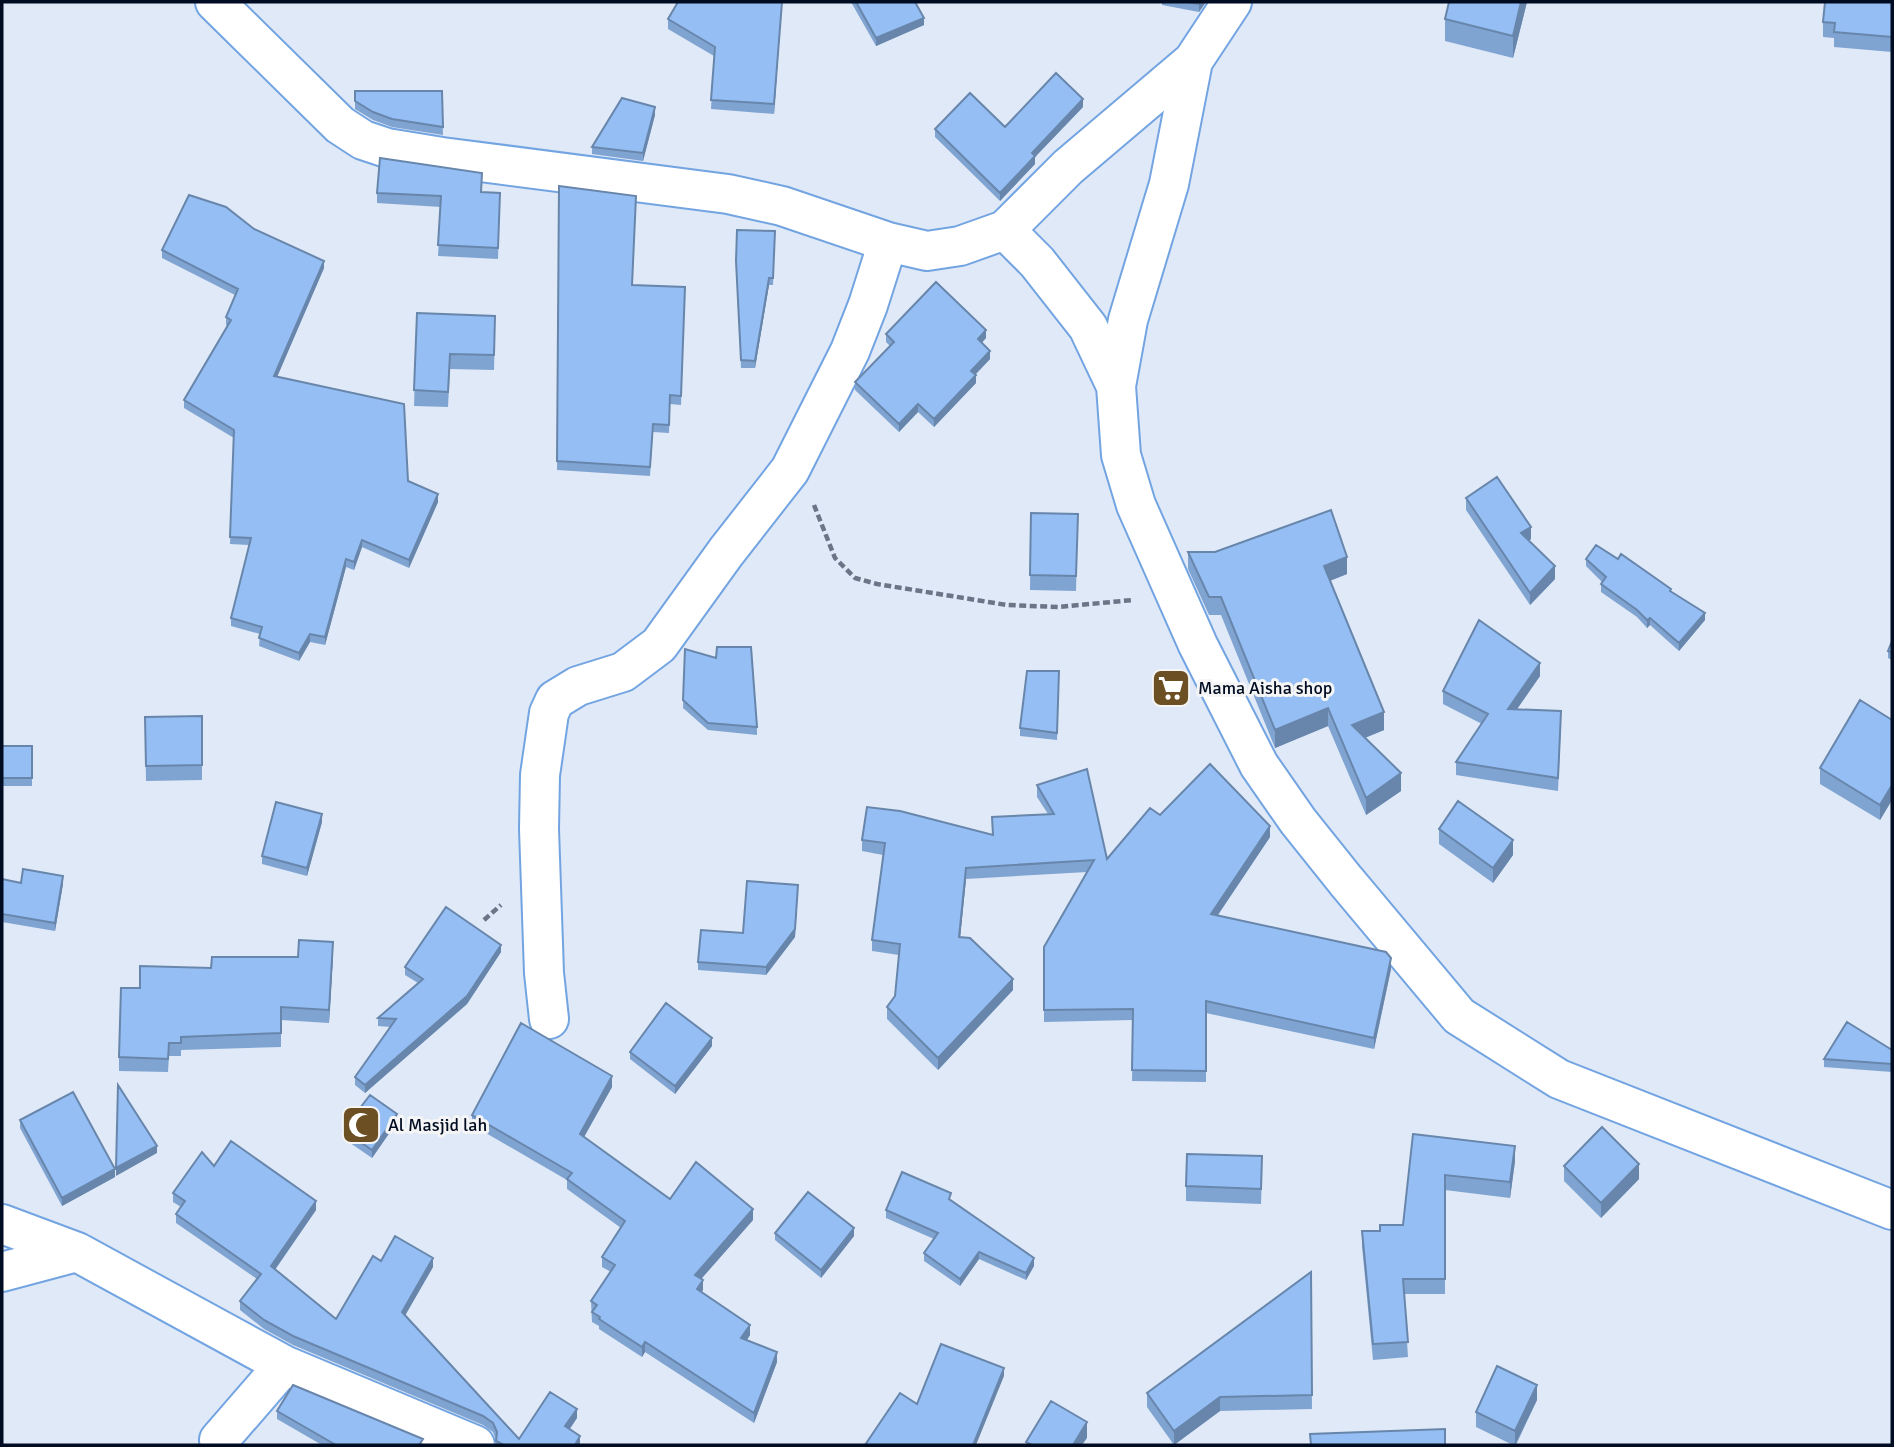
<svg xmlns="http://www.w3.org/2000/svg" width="1894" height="1447" font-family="Signika,sans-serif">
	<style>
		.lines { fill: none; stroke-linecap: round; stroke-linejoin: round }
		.minor-casing { stroke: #73a4e2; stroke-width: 42 }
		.path { stroke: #6a7587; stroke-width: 4.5; stroke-dasharray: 7 3.5; stroke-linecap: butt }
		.minor { stroke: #fff; stroke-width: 38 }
		.wall { fill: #80a4d2 }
		.shaded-wall { fill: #6886ab }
		.building { fill: #95bff4; stroke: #6886ab; stroke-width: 2 }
		.labels { text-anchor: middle; stroke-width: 6; stroke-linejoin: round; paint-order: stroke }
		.poi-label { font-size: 18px; fill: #000c22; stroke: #f5f5f5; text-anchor: start }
	</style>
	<rect width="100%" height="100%" fill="#dfe9f7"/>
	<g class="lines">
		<g class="minor-casing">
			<path id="minor" d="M215 2 340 125 363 140 387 148 442 157 728 194 782 206 888 242 927 251 960 246 1005 230 1068 167 1193 61 1232 2
				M1005 230 1037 262 1088 327 1116 386 1121 455 1136 505 1198 645 1259 765 1298 821 1346 881 1459 1016 1559 1079 1892 1210
				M1116 386 1128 320 1169 184 1193 61
				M549 1019 544 973 539 829 540 775 549 713 555 700 578 686 623 672 659 645 726 552 790 470 850 351 868 305 888 242
				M2 1224 77 1252
				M2 1272 77 1252 284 1365
				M219 1440 284 1365 475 1445"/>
		</g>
		<path class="path" d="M814 505 835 558 855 578 877 584 1007 605 1058 607 1133 600
			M484 920 501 905"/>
		<use href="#minor" class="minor"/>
	</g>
	<path class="wall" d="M678 2H782L774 114 711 109 714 56 668 29V19Z
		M851 2H915L924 25 876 46Z
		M1162 2H1206L1199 12 1162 5Z
		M1449 2H1527L1513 58 1445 41V19Z
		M1892 2V52L1834 47V38L1823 37V22Z
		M355 91H442L443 135 392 127 373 120 355 109Z
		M1083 107 1035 157V164L1000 201 935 137V129L1005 127Z
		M655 115 643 161 592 154V147Z
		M559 186 633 285 685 287 681 405 670 404 669 433 653 432 650 476 557 470Z
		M481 192 500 193 498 259 438 256 441 207 377 203V193Z
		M254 229 324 268 277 377 408 481 438 502 409 568 362 547 354 570 346 567 325 645 310 642 299 661 259 646 260 634 231 626V618L249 545 230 544 234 438 184 408V400L228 326 226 325V317L235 295 162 258V250Z
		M775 231 773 285H769L755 368H741L736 268Z
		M417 313 495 331 494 370 450 369 448 407 414 406Z
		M886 334 986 338 981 343 990 359 975 375 976 383 934 427 918 412 899 432 855 390V382L890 346 886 342Z
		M1466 498 1531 539 1529 541 1555 579 1530 605 1466 510Z
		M1031 513 1078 514 1076 591 1030 590Z
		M1188 552H1215L1347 574 1330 581 1384 730 1365 738 1401 791 1366 815 1328 726 1275 748 1221 615H1209L1188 569Z
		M1586 559 1671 592 1705 620 1679 651 1650 625 1647 628 1637 617 1601 592V584L1602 582 1586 566Z
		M1892 641V660L1888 658V651Z
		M685 649 757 727V735L708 730 683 708Z
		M1059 671 1057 740 1020 736V728Z
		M1540 676 1517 709 1561 724 1558 791 1456 775V762L1482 724 1443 704V691Z
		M202 716V780L146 781 145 717Z
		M1892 720V800L1880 820 1820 784V768Z
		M2 746H32V786H2Z
		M1037 785 1107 859 1160 815 1270 837 1218 915 1391 969 1374 1049 1206 1013V1082L1132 1081 1133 1020 1044 1022V947L1087 872 966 879 960 937 1013 990 938 1070 887 1019V1007L895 996 899 955 872 951V940L883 855 862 851V840L992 835 1048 814 1037 797Z
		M322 822 307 876 262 864V856Z
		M1439 829 1513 855 1493 883 1439 844Z
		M2 879 21 883 63 884 55 931 2 922Z
		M798 893 795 937 766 975 698 970V962L743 933Z
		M501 952 467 1004 365 1093 355 1085V1077L390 1027 378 1026V1018L418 983 405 975V967Z
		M333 955 329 1023 281 1020V1047L181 1050V1056H169L168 1072 119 1071V1057L140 988 211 968 298 957Z
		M712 1046 675 1094 630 1059V1052Z
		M1892 1050V1072L1824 1067V1059Z
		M612 1087 584 1137 670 1199 753 1220 701 1279 703 1290 701 1292 750 1335 747 1340 777 1362 754 1423 645 1352 642 1357 599 1329V1326L592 1322 591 1301 611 1272 602 1267V1257L621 1228 567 1189V1180L472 1125V1115Z
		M20 1120 115 1177 62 1206 20 1128Z
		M397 1122 372 1158 343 1138V1130Z
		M1413 1134 1515 1161 1510 1198 1445 1190V1294H1404L1408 1357 1373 1360 1362 1246V1231H1380L1403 1225Z
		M214 1166 316 1210 275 1270 336 1319 381 1261 433 1267 405 1315 519 1439 577 1418 570 1429 580 1445H496V1440L493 1432 483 1425 293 1345 264 1329 240 1310V1301L257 1279 176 1223V1214L181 1207 173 1202V1193Z
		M1564 1166 1639 1179 1601 1218 1564 1181Z
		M1262 1172 1261 1204 1186 1201V1186Z
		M951 1200 1034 1266 1026 1280 979 1259 960 1286 924 1261V1253L934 1239 886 1218V1210Z
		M775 1233 854 1236 821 1278 775 1240Z
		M1311 1272 1312 1409 1220 1411 1174 1445 1147 1407V1393Z
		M1537 1400 1516 1445H1513L1476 1427V1412Z
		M277 1411 423 1445H322L277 1419Z"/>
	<path class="shaded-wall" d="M782 2 774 114V104Z
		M1201 2H1206L1199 12V4Z
		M1521 2H1527L1513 58V36Z
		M924 18V25L876 46V38Z
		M1083 99V107L1035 157V164L1000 201V193L1032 153Z
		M655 107V115L643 161V153Z
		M324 261V268L274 384V376Z
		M769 278V285L755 368V361Z
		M986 330V338L978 347V339Z
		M990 351V359L971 379V371Z
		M976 375V383L934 427V419Z
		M918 404V412L899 432V424Z
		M438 494V502L409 568V560Z
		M1531 527V539L1521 546V533Z
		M362 540V547L354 570V562Z
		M1347 557V574L1324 583V566Z
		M346 559V567L325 645V637Z
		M1555 566V579L1530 605V593Z
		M1705 613V620L1679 651V643Z
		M1650 618V625L1647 628V620Z
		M310 634V642L299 661V653Z
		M1540 663V676L1508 722V709Z
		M1328 708V726L1275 748V730Z
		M1384 712V730L1352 743V725Z
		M1401 773V791L1366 815V798Z
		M1892 785V800L1880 820V805Z
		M322 814V822L307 876V868Z
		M1270 826V837L1211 925V914Z
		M1513 840V855L1493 883V868Z
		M966 868V879L959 949V937Z
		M63 876V884L55 931V923Z
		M798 885 795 937 766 975V967Z
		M333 942V955L329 1023V1010Z
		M501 945V952L467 1004 365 1093V1085Z
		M1391 958V969L1374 1049V1038Z
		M1013 979V990L938 1070V1058Z
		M712 1038V1046L675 1094V1086Z
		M612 1076V1087L580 1144V1134Z
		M397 1114V1122L372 1158V1150Z
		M157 1146V1153L116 1176V1168Z
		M1515 1146V1161L1510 1198V1182Z
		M1639 1164V1179L1601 1218V1203Z
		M115 1169V1177L62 1206V1198Z
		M316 1201V1210L271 1275V1266Z
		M753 1209V1220L695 1286V1275Z
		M854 1228V1236L821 1278V1270Z
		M979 1252V1259L960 1286V1279Z
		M433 1258V1267L402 1321V1312Z
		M1034 1258V1266L1026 1280V1273Z
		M703 1280V1290L697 1299V1289Z
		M750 1325V1335L741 1349V1338Z
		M645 1342V1352L642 1357V1347Z
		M777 1352V1362L754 1423V1413Z
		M1004 1368V1376L976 1445H973Z
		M1537 1385V1400L1515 1445V1431Z
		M1220 1397V1411L1174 1445V1431Z
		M577 1409V1418L565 1435V1426Z
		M1087 1422V1438L1082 1445H1073Z
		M580 1436V1445H575Z"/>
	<path class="building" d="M678 2H782L774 104 711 100 715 47 668 19Z
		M856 2H915L924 18 876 38Z
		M1186 2H1201L1199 4Z
		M1449 2H1521L1513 36 1445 19Z
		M1825 2H1892V37L1834 32 1835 23 1823 22Z
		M1056 73 1083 99 1032 153 1035 156 1000 193 935 129 970 93 1005 127Z
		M355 91H442L443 127 392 119 373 112 355 101Z
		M622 98 655 107 643 153 592 147Z
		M380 158 482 173 481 192 500 193 498 248 438 245 441 196 377 193Z
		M559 186 636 196 632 285 685 287 681 396 670 395 669 425 653 424 650 467 557 461Z
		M189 195 226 207 254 229 324 261 274 376 404 404 408 481 438 494 409 560 362 540 354 562 346 559 325 637 310 634 299 653 259 638 262 627 231 618 251 538 230 537 234 430 184 400 231 320 226 317 238 289 162 250Z
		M737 230 775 231 773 278H769L755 361 741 360 736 261Z
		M936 282 986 330 978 339 990 351 971 371 976 375 934 419 918 404 899 424 855 382 894 342 886 334Z
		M417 313 495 316 494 355 450 354 448 392 414 390Z
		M1497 477 1531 527 1521 533 1555 566 1530 593 1466 498Z
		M1331 510 1347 557 1324 566 1384 712 1352 725 1401 773 1366 798 1328 708 1275 730 1221 597H1209L1188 552H1215Z
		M1031 513 1078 514 1076 576 1030 575Z
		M1596 545 1618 559 1621 554 1671 589 1670 591 1705 613 1679 643 1650 618 1647 620 1637 610 1601 584 1606 577 1586 559Z
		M1479 620 1540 663 1508 709 1561 711 1558 778 1456 762 1488 714 1443 691Z
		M1892 641V652L1888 651Z
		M717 647H751L757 727 708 723 683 700 685 649 716 658Z
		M1027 671H1059L1057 733 1020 728Z
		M1860 700 1892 720V785L1880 805 1820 768Z
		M202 716V765L146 766 145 717Z
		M2 746H32V778H2Z
		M1210 764 1270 826 1211 914 1386 952 1391 958 1374 1038 1206 1001V1071L1132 1070 1133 1009 1044 1010V947L1094 860 966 868 959 937 970 938 1013 979 938 1058 887 1007 895 996 900 944 872 940 885 843 862 840 867 807 900 811 993 835 992 817 1054 814 1037 785 1087 769 1107 859 1150 808 1160 815Z
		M1458 801 1513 840 1493 868 1439 829Z
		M276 802 322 814 307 868 262 856Z
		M23 869 63 876 55 923 2 914V879L21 883Z
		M747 881 798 885 795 929 766 967 698 962 701 930 743 933Z
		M446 907 501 945 467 996 365 1085 355 1077 396 1019 378 1018 423 979 405 967Z
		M299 940 333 942 329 1010 281 1007V1033L181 1037V1043H169L168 1059 119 1057 121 988H140V966L211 968 212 957H298Z
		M666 1003 712 1038 675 1086 630 1052Z
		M1847 1022 1892 1050V1064L1824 1059Z
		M521 1023 612 1076 580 1134 670 1199 696 1162 753 1209 695 1275 703 1280 697 1289 750 1325 741 1338 777 1352 754 1413 645 1342 642 1347 599 1319 600 1317 592 1312 597 1305 591 1301 615 1265 602 1257 625 1221 567 1179 572 1173 472 1115Z
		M118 1085 157 1146 116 1168Z
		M73 1092 115 1169 62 1198 20 1120Z
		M370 1095 397 1114 372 1150 343 1130Z
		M1602 1127 1639 1164 1601 1203 1564 1166Z
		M1413 1134 1515 1146 1510 1182 1445 1175V1279H1403L1408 1342 1373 1344 1362 1231H1380V1225H1403Z
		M231 1141 316 1201 271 1266 336 1319 373 1256 381 1261 395 1236 433 1258 402 1312 519 1439 550 1392 577 1409 565 1426 580 1436 575 1445H504L496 1441 497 1432 493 1423 483 1416 293 1336 264 1320 240 1301 261 1274 176 1214 185 1201 173 1193 202 1152 214 1166Z
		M1187 1154 1262 1156 1261 1189 1186 1186Z
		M902 1172 951 1193 949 1199 1034 1258 1026 1273 979 1252 960 1279 924 1253 938 1233 886 1210Z
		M808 1192 854 1228 821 1270 775 1233Z
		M1311 1272 1312 1395 1220 1397 1174 1431 1147 1393Z
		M941 1344 1004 1368 973 1445H865L900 1393 917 1404Z
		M1497 1366 1537 1385 1515 1431 1476 1412Z
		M293 1385 423 1439 419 1445H336L277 1411Z
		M1051 1401 1087 1422 1073 1445H1032L1026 1442Z
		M1445 1429V1445H1311L1310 1434Z"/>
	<defs>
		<g id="supermarket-square" transform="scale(2.0125)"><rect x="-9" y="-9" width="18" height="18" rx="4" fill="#6d4f24" stroke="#f5f5f5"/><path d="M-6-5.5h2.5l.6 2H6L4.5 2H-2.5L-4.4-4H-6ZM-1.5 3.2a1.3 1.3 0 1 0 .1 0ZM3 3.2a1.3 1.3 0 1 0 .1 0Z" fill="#fff"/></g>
		<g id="mosque-square" transform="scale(2.0125)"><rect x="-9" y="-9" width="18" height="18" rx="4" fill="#6d4f24" stroke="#f5f5f5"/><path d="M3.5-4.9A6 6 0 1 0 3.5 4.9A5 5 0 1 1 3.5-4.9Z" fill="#fff"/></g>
	</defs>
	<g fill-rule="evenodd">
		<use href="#supermarket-square" x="1171" y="688"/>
		<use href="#mosque-square" x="361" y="1125"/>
	</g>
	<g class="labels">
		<g class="poi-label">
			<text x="1198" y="694">Mama Aisha shop</text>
			<text x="388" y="1131">Al Masjid lah</text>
		</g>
	</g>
	<rect width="1894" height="1447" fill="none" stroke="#000c22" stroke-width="7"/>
</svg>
